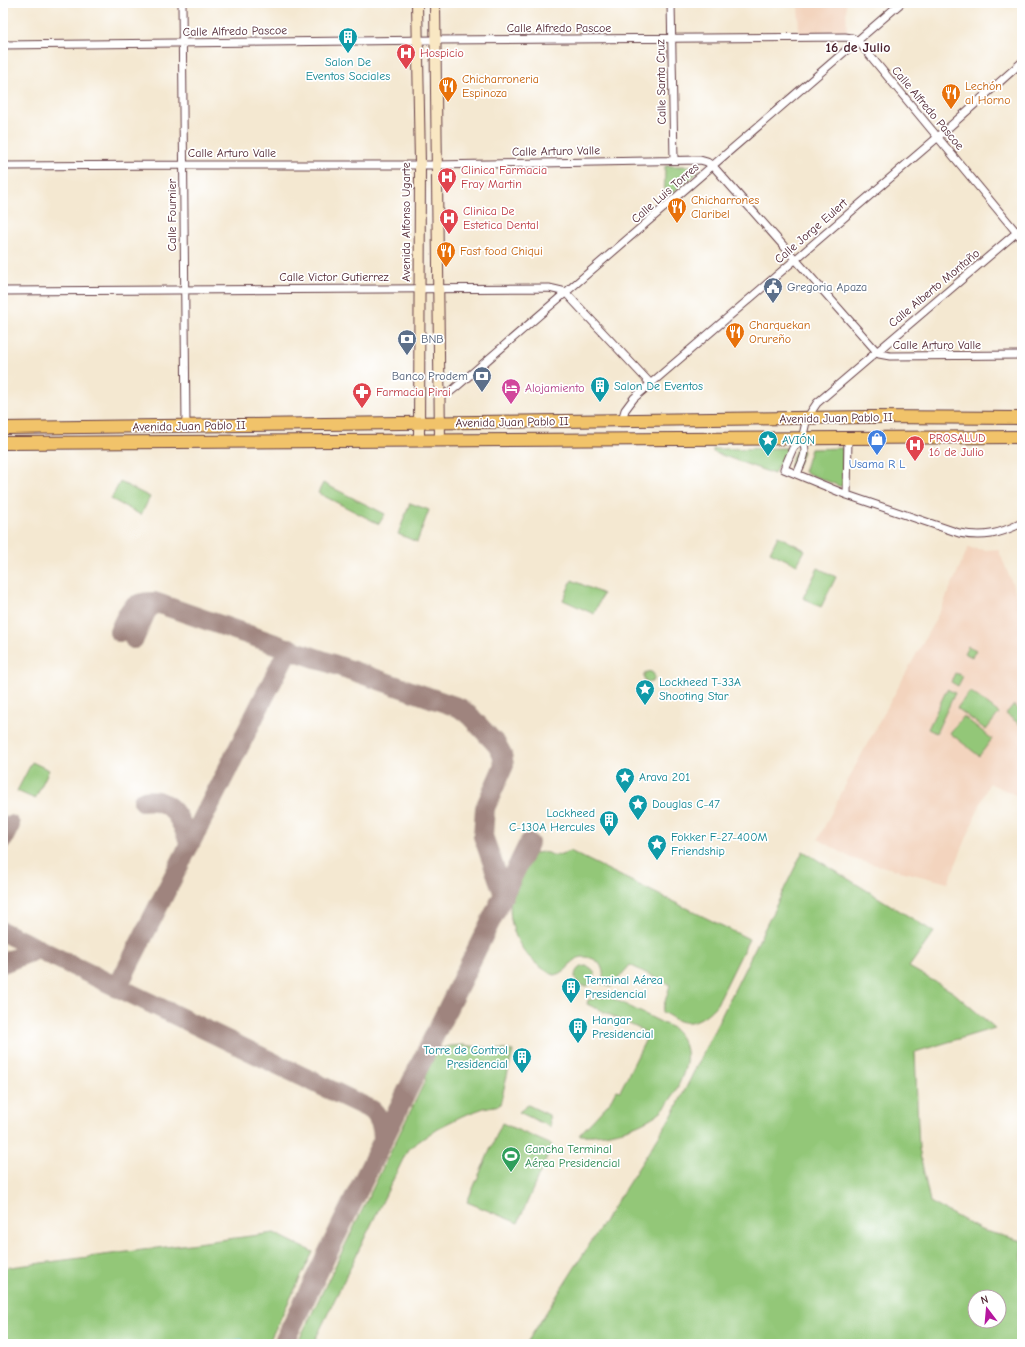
<svg xmlns="http://www.w3.org/2000/svg" width="1025" height="1347" font-family="'Comic Neue',sans-serif">
	<style>
		.built { fill: #f3d4be }
		.green { fill: #93c778; stroke: #6e7352; fill-rule: evenodd }
		.lines { fill: none; stroke-linecap: round; stroke-linejoin: round }
		.stream { stroke: #76c1f0; stroke-width: 2 }
		.taxiway { stroke: #9f847e; stroke-width: 20 }
		.minor-casing { stroke: #643d44; stroke-width: 9 }
		.secondary-casing { stroke: #643d44; stroke-width: 12 }
		.trunk-casing { stroke: #643d44; stroke-width: 14 }
		.minor { stroke: #fff; stroke-width: 7 }
		.secondary { stroke: #f9e7c3; stroke-width: 10 }
		.trunk { stroke: #f1c36a; stroke-width: 12 }
		.labels { text-anchor: middle; stroke-width: 3.5; stroke-linejoin: round; paint-order: stroke }
		.street-label { font-size: 12px; fill: #4a1f2b; stroke: #fff }
		.health-label { font-size: 12px; fill: #be3a42; stroke: #fff; text-anchor: start }
		.culture-label { font-size: 12px; fill: #0d838f; stroke: #fff; text-anchor: start }
		.food-label { font-size: 12px; fill: #c56008; stroke: #fff; text-anchor: start }
		.service-label { font-size: 12px; fill: #4e5e75; stroke: #fff; text-anchor: start }
		.hotel-label { font-size: 12px; fill: #b23c85; stroke: #fff; text-anchor: start }
		.shop-label { font-size: 12px; fill: #366cbe; stroke: #fff }
		.leisure-label { font-size: 12px; fill: #27864d; stroke: #fff; text-anchor: start }
		.quarter-label { font-size: 14px; font-weight: bold; fill: #4a1f2b; stroke: #fff }
	</style>
	<rect width="100%" height="100%" fill="#fff"/>
	<filter id="ink" filterUnits="userSpaceOnUse"><feTurbulence type="fractalNoise" baseFrequency=".025" numOctaves="2"/><feDisplacementMap in="SourceGraphic" scale="8" xChannelSelector="R" yChannelSelector="G"/><feConvolveMatrix kernelMatrix="1 2 1 2 8 2 1 2 1" color-interpolation-filters="sRGB"/></filter>
	<filter id="wash" filterUnits="userSpaceOnUse"><feTurbulence type="fractalNoise" baseFrequency=".012" numOctaves="4" result="noise"/><feDisplacementMap in="SourceGraphic" scale="16" xChannelSelector="R" yChannelSelector="G"/><feGaussianBlur stdDeviation="0.9" result="paint"/><feColorMatrix in="noise" values="0 0 0 0 0 0 0 0 0 0 0 0 0 0 0 0 0 1.4 0 .05"/><feComposite in="paint" operator="in"/></filter>
	<g filter="url(#wash)">
		<rect width="100%" height="100%" fill="#f4e8d1"/>
		<path class="built" d="M798 3H846L847 34 799 35Z
			M968 548 985 550 998 549 1022 607V798L989 783 948 883 853 859 818 839 859 759 941 609Z"/>
		<path class="green" d="M665 166H694L697 167 698 171 696 174 664 201Z
			M787 448 789 450 784 462 778 465 774 474 713 452V449Z
			M843 448 842 487 804 472 811 449Z
			M799 449 803 451 798 466 795 469 792 468 790 465 796 450Z
			M120 482 150 497 141 515 111 499Z
			M323 483 385 514 379 524 318 493Z
			M410 503 429 510 417 542 398 534Z
			M778 536 805 550 797 565 770 552Z
			M818 568 836 577 821 607 803 598Z
			M572 580 603 594 594 614 563 600Z
			M968 646 976 650 972 657 964 653Z
			M643.5 677a5.5 5.5 0 1 1 11 0a5.5 5.5 0 1 1-11 0Z
			M955 673 963 676 958 686 951 682Z
			M947 689 955 693 936 733 928 729Z
			M970 691 999 713 986 730 957 708Z
			M1013 705 1022 712V726L1006 714Z
			M963 716 992 739 979 756 950 733Z
			M32 762 49 770 35 799 17 791Z
			M570 851 749 939 717 1004C708 1015 694 1026 679 1021 673 1019 667 1014 662 1012L670 985 630 965 611 987 602 984C604 976 604 970 599 963 591 955 578 955 571 963 569 965 568 969 565 970 562 973 557 974 554 975 524 961 506 931 511 897 512 891 517 883 520 877 528 860 533 845 555 856Z
			M803 851 934 932 909 967 953 992 995 1028 915 1052 919 1149 930 1202 981 1230 1022 1241V1344H526L674 1112ZM975 1297H999V1321H975Z
			M575 976a10 10 0 1 1 20 0a10 10 0 1 1-20 0Z
			M608 996 673 1028C694 1048 687 1069 675 1092 671 1099 667 1106 660 1112 639 1128 606 1137 579 1135L609 1103 616 1090 620 1091 646 1039 642 1037 644 1031 587 1004 588 1000Z
			M463 1045 513 1051 500 1105 484 1108 462 1116 438 1128 408 1149 313 1344H297L426 1079 422 1077 436 1050 449 1046Z
			M528 1105 549 1115 550 1127 519 1112Z
			M502 1123 552 1145 518 1223 467 1202Z
			M274 1233 313 1252 268 1344H3V1268Z"/>
		<g class="lines">
			<path class="stream" d="M210 1344 242 1340"/>
			<path class="taxiway" d="M119 632C128 613 129 601 154 602L460 708 469 715 497 745 502 754 504 765 485 808 483 836 504 895
				M134 639 146 612 154 602
				M143 801C172 796 182 822 190 844
				M3 839 10 825
				M3 932 372 1110C381 1118 383 1128 383 1140L283 1344
				M3 963 38 949
				M117 988 289 648
				M383 1140 529 843"/>
		</g>
	</g>
	<g filter="url(#ink)">
		<g class="lines">
			<g class="minor-casing">
				<path id="minor" d="M182 3 186 426
					M671 3 674 160
					M3 45 435 40 845 37 852 38 858 41 1022 239
					M3 166 183 165H437L700 160 707 162 713 166 879 354 890 356 1022 355
					M3 291 549 288 562 291 566 293 650 383
					M440 395 450 392 455 388 901 3
					M622 420 625 410 634 398 938 137 1022 62
					M802 439 807 418 817 403 1022 228
					M802 439 793 448 784 469 847 495 959 533C984 538 999 534 1022 523
					M797 474C802 461 809 452 802 439
					M847 495 848 438"/>
			</g>
			<g class="secondary-casing">
				<path id="secondary" d="M417 3 420 164 419 440
					M435 3 440 440"/>
			</g>
			<g class="trunk-casing">
				<path id="trunk" d="M3 428 871 417 1022 418
					M3 443 1022 437"/>
			</g>
			<use href="#minor" class="minor"/>
			<use href="#secondary" class="secondary"/>
			<use href="#trunk" class="trunk"/>
		</g>
	</g>
	<defs>
		<g id="building-pin" transform="scale(1)"><path d="M0 17L-7.5 6A9.5 9.5 0 1 1 7.5 6Z" fill="#0f9aa8" stroke="#fff"/><path d="M-4-6H4V6H1V3H-1V6H-4ZM-2.5-4.3h1.7v1.8h-1.7ZM.8-4.3h1.7v1.8H.8ZM-2.5-1h1.7V.8h-1.7ZM.8-1h1.7V.8H.8Z" fill="#fff"/></g>
		<g id="hospital-pin" transform="scale(1)"><path d="M0 17L-7.5 6A9.5 9.5 0 1 1 7.5 6Z" fill="#e0444e" stroke="#fff"/><path d="M-5-5h3v3.5h4V-5h3V5h-3V1.5h-4V5h-3Z" fill="#fff"/></g>
		<g id="restaurant-pin" transform="scale(1)"><path d="M0 17L-7.5 6A9.5 9.5 0 1 1 7.5 6Z" fill="#e8710a" stroke="#fff"/><path d="M-5-6h1v4h1v-4h1v4h1v-4h1v5L-1.5 .5V6h-2V.5L-5-1ZM5-6V6H3V1.5H1.5Q1.5-4 5-6Z" fill="#fff"/></g>
		<g id="civic-pin" transform="scale(1)"><path d="M0 17L-7.5 6A9.5 9.5 0 1 1 7.5 6Z" fill="#5c6f8a" stroke="#fff"/><path d="M-.6-6.5H3V-4.5H.6V-3L4-1V1h2V6H-6V1h2V-1L-.6-3ZM-1.2 2.5V6h2.4V2.5Z" fill="#fff"/></g>
		<g id="bank-pin" transform="scale(1)"><path d="M0 17L-7.5 6A9.5 9.5 0 1 1 7.5 6Z" fill="#5c6f8a" stroke="#fff"/><path d="M-6-4H6V4H-6ZM0-2.3a2.3 2.3 0 1 0 0 4.6a2.3 2.3 0 1 0 0-4.6Z" fill="#fff"/></g>
		<g id="hotel-pin" transform="scale(1)"><path d="M0 17L-7.5 6A9.5 9.5 0 1 1 7.5 6Z" fill="#d1479c" stroke="#fff"/><path d="M-6-4.5h1.5V1H6V5H4.5V3h-9V5H-6ZM-4 0a1.8 1.8 0 1 1 3.6 0ZM.5 0V-2.5h3Q6-2.5 6 0Z" fill="#fff"/></g>
		<g id="pharmacy-pin" transform="scale(1)"><path d="M0 17L-7.5 6A9.5 9.5 0 1 1 7.5 6Z" fill="#e0444e" stroke="#fff"/><path d="M-2-6h4v4h4v4h-4v4h-4v-4h-4v-4h4Z" fill="#fff"/></g>
		<g id="shop-pin" transform="scale(1)"><path d="M0 17L-7.5 6A9.5 9.5 0 1 1 7.5 6Z" fill="#3f7fe0" stroke="#fff"/><path d="M-5-2.5h2.3a2.7 3.5 0 0 1 5.4 0H5L5.5 6h-11ZM-1.5-2.5h3a1.5 2.3 0 0 0-3 0Z" fill="#fff"/></g>
		<g id="sight-pin" transform="scale(1)"><path d="M0 17L-7.5 6A9.5 9.5 0 1 1 7.5 6Z" fill="#0f9aa8" stroke="#fff"/><path d="M0-6L1.8-2.2L6-1.7L2.9 1.2L3.7 5.4L0 3.3L-3.7 5.4L-2.9 1.2L-6-1.7L-1.8-2.2Z" fill="#fff"/></g>
		<g id="stadium-pin" transform="scale(1)"><path d="M0 17L-7.5 6A9.5 9.5 0 1 1 7.5 6Z" fill="#2e9e5b" stroke="#fff"/><path d="M0-5a6.5 5 0 1 0 0 10a6.5 5 0 1 0 0-10ZM-3.5-1.8h7v3.6h-7Z" fill="#fff"/></g>
	</defs>
	<g fill-rule="evenodd">
		<use href="#building-pin" x="348" y="37"/>
		<use href="#hospital-pin" x="406" y="53"/>
		<use href="#restaurant-pin" x="448" y="86"/>
		<use href="#restaurant-pin" x="951" y="93"/>
		<use href="#hospital-pin" x="447" y="177"/>
		<use href="#restaurant-pin" x="677" y="207"/>
		<use href="#hospital-pin" x="449" y="218"/>
		<use href="#restaurant-pin" x="446" y="251"/>
		<use href="#civic-pin" x="773" y="287"/>
		<use href="#restaurant-pin" x="735" y="332"/>
		<use href="#bank-pin" x="407" y="339"/>
		<use href="#bank-pin" x="482" y="376"/>
		<use href="#building-pin" x="600" y="386"/>
		<use href="#hotel-pin" x="511" y="388"/>
		<use href="#pharmacy-pin" x="362" y="392"/>
		<use href="#shop-pin" x="877" y="439"/>
		<use href="#sight-pin" x="768" y="440"/>
		<use href="#hospital-pin" x="915" y="445"/>
		<use href="#sight-pin" x="645" y="689"/>
		<use href="#sight-pin" x="625" y="777"/>
		<use href="#sight-pin" x="638" y="804"/>
		<use href="#building-pin" x="609" y="820"/>
		<use href="#sight-pin" x="657" y="844"/>
		<use href="#building-pin" x="571" y="987"/>
		<use href="#building-pin" x="578" y="1027"/>
		<use href="#building-pin" x="522" y="1057"/>
		<use href="#stadium-pin" x="511" y="1156"/>
	</g>
	<g class="labels">
		<g class="street-label">
			<text x="559" y="32">Calle Alfredo Pascoe</text>
			<text transform="translate(235 31) rotate(-1)" y="4">Calle Alfredo Pascoe</text>
			<text transform="translate(661 82) rotate(-91)" y="4">Calle Santa Cruz</text>
			<text transform="translate(928 108) rotate(50)" y="4">Calle Alfredo Pascoe</text>
			<text transform="translate(556 151) rotate(-1)" y="4">Calle Arturo Valle</text>
			<text x="232" y="157">Calle Arturo Valle</text>
			<text transform="translate(665 193) rotate(-41)" y="4">Calle Luis Torres</text>
			<text transform="translate(172 215) rotate(-90)" y="4">Calle Fournier</text>
			<text transform="translate(406 222) rotate(-90)" y="4">Avenida Alfonso Ugarte</text>
			<text transform="translate(811 231) rotate(-41)" y="4">Calle Jorge Eulert</text>
			<text x="334" y="281">Calle Victor Gutierrez</text>
			<text transform="translate(934 288) rotate(-40)" y="4">Calle Alberto Montaño</text>
			<text x="937" y="349">Calle Arturo Valle</text>
			<text transform="translate(836 418) rotate(-1)" y="4">Avenida Juan Pablo II</text>
			<text transform="translate(512 422) rotate(-1)" y="4">Avenida Juan Pablo II</text>
			<text transform="translate(189 426) rotate(-1)" y="4">Avenida Juan Pablo II</text>
		</g>
		<g class="health-label">
			<text x="420" y="57">Hospicio</text>
			<text x="461" y="174">Clinica Farmacia<tspan x="461" dy="14">Fray Martin</tspan></text>
			<text x="463" y="215">Clinica De<tspan x="463" dy="14">Estetica Dental</tspan></text>
			<text x="376" y="396">Farmacia Pirai</text>
			<text x="929" y="442">PROSALUD<tspan x="929" dy="14">16 de Julio</tspan></text>
		</g>
		<g class="culture-label">
			<text x="348" y="66" text-anchor="middle">Salon De<tspan x="348" dy="14">Eventos Sociales</tspan></text>
			<text x="614" y="390">Salon De Eventos</text>
			<text x="782" y="444">AVIÓN</text>
			<text x="659" y="686">Lockheed T-33A<tspan x="659" dy="14">Shooting Star</tspan></text>
			<text x="639" y="781">Arava 201</text>
			<text x="652" y="808">Douglas C-47</text>
			<text x="595" y="817" text-anchor="end">Lockheed<tspan x="595" dy="14">C-130A Hercules</tspan></text>
			<text x="671" y="841">Fokker F-27-400M<tspan x="671" dy="14">Friendship</tspan></text>
			<text x="585" y="984">Terminal Aérea<tspan x="585" dy="14">Presidencial</tspan></text>
			<text x="592" y="1024">Hangar<tspan x="592" dy="14">Presidencial</tspan></text>
			<text x="508" y="1054" text-anchor="end">Torre de Control<tspan x="508" dy="14">Presidencial</tspan></text>
		</g>
		<g class="food-label">
			<text x="462" y="83">Chicharroneria<tspan x="462" dy="14">Espinoza</tspan></text>
			<text x="965" y="90">Lechón<tspan x="965" dy="14">al Horno</tspan></text>
			<text x="691" y="204">Chicharrones<tspan x="691" dy="14">Claribel</tspan></text>
			<text x="460" y="255">Fast food Chiqui</text>
			<text x="749" y="329">Charquekan<tspan x="749" dy="14">Orureño</tspan></text>
		</g>
		<g class="service-label">
			<text x="787" y="291">Gregoria Apaza</text>
			<text x="421" y="343">BNB</text>
			<text x="468" y="380" text-anchor="end">Banco Prodem</text>
		</g>
		<g class="hotel-label">
			<text x="525" y="392">Alojamiento</text>
		</g>
		<g class="shop-label">
			<text x="877" y="468">Usama R L</text>
		</g>
		<g class="leisure-label">
			<text x="525" y="1153">Cancha Terminal<tspan x="525" dy="14">Aérea Presidencial</tspan></text>
		</g>
		<g class="quarter-label">
			<text x="858" y="52">16 de Julio</text>
		</g>
	</g>
	<rect width="1025" height="1347" fill="none" stroke="#fff" stroke-width="16"/>
	<g transform="translate(987 1309) rotate(344)"><circle r="19" fill="#ffffff" stroke="#b7a5aa"/>
	<path d="M0-3L7 15L0 10L-7 15Z" fill="#b5179e"/>
	<text y="-6" font-size="11" font-weight="bold" text-anchor="middle" fill="#4a1f2b">N</text>
	</g>
</svg>
